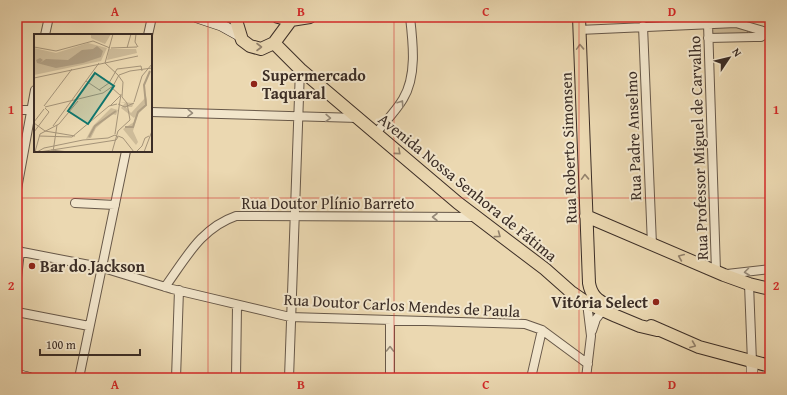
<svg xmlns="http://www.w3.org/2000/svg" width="787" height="395" font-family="'Gentium Book Plus',serif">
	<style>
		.park { fill: url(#park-tufts); stroke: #847460 }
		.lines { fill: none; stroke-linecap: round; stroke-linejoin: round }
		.street-casing { stroke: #675849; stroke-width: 10 }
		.secondary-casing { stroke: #3b2d26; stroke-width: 12 }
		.primary-casing { stroke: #3b2d26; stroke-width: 14 }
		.street { stroke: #f2e6cc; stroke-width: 8 }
		.secondary { stroke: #f2e6cc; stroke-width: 11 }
		.primary { stroke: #ebd8b1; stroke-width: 12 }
		.oneway { stroke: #93826c }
		.oneway2 { stroke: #968a79 }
		.grid { fill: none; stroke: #d62828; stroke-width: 1; stroke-opacity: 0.55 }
		.poi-dot { fill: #8f2418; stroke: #f2e6cc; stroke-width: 1.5 }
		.labels { text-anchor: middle; stroke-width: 4; stroke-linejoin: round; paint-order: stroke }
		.poi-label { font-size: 16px; font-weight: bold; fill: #3b2d26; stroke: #f2e6cc; text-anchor: start }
		.street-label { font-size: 16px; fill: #3b2d26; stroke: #f2e6cc }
		.inset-river { fill: none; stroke: #af9e82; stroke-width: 2 }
		.inset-road { fill: none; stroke: #a59479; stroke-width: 1 }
		.view { fill: #0f766e; fill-opacity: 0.15; stroke: #0f766e; stroke-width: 2 }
		.inset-edge { fill: none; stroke: #3b2d26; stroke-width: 2 }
		.neatline { fill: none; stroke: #d62828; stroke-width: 1.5 }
		.grid-label { font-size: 13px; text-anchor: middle; font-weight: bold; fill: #d62828 }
	</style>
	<defs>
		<pattern id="park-tufts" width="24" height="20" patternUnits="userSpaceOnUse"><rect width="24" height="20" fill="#cdbb99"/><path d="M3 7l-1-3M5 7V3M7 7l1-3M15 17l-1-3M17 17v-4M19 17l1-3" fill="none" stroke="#a8987d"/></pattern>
	</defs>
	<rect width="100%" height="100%" fill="#ebd8b1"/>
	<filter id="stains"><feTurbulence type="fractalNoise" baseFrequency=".005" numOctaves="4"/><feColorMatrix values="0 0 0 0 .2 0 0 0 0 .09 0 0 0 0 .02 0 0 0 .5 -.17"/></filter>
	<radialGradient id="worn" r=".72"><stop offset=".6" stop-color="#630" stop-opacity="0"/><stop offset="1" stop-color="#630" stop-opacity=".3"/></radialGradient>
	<path class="park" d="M736 25 746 28 748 33 712 35 710 26Z"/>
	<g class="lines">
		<g class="street-casing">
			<path id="street" d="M708 24 716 271
				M643 26 652 245
				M579 30 736 23 770 33
				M45 35 49 17
				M148 35 152 17
				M708 38 754 37H761L768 32
				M17 110H35
				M151 112 358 118
				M376 133C385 122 396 111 403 99 417 76 413 43 410 17
				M17 189 35 90
				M75 203 115 205
				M17 251 100 267 172 289 290 317 525 324 542 330 588 364
				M727 274 770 269
				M17 278 20 251
				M749 284 752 362
				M165 287C186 258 201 228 236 216L474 217
				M17 312 89 326
				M592 331 596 319 603 310
				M79 378 126 151
				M176 378 179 290
				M236 378 237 306
				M289 378 300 69
				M390 378V320
				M531 378 542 330
				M586 378 591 336 587 303"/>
		</g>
		<g class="secondary-casing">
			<path id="secondary" d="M197 17 221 25 239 35
				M752 362V378
				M17 375 29 378"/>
		</g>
		<g class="primary-casing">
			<path id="primary" d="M235 17 242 40 250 46 261 49 274 43 291 20
				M278 17 291 20 310 17
				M579 17 589 283C591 295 597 300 607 305
				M274 43 300 69 458 203 545 269 571 292 587 303 616 316 640 326 657 330
				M586 216 724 275 749 284 770 289
				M651 326 699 347 770 366"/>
		</g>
		<use href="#street" class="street"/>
		<use href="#secondary" class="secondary"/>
		<use href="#primary" class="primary"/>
	</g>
	<defs><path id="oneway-chevron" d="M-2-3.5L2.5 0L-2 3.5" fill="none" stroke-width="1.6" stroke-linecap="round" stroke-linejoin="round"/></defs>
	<g class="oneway">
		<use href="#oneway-chevron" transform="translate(259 47)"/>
		<use href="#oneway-chevron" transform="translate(580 47) rotate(-92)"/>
		<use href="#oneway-chevron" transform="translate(398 152) rotate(41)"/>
		<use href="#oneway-chevron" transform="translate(585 177) rotate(-92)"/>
		<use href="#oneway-chevron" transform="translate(498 235) rotate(36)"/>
		<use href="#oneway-chevron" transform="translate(681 257) rotate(-157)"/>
		<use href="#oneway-chevron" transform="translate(693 345) rotate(22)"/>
	</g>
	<g class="oneway2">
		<use href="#oneway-chevron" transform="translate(401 103) rotate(-56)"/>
		<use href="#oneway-chevron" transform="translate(190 113) rotate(2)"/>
		<use href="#oneway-chevron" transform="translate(328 118) rotate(2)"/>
		<use href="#oneway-chevron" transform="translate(435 217) rotate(-180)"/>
		<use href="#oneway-chevron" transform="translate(747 272) rotate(173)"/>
		<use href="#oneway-chevron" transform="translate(390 349) rotate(-89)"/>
	</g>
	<path class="grid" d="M208 17V378M394 17V378M579 17V378M17 198H770"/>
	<g class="poi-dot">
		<circle cx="254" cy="84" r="4"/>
		<circle cx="32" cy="266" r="4"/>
		<circle cx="656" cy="302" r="4"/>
	</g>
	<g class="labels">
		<g class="poi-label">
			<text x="262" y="81">Supermercado<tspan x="262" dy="18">Taquaral</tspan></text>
			<text x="40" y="272">Bar do Jackson</text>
			<text x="648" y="308" text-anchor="end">Vitória Select</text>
		</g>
		<g class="street-label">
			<text transform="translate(633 136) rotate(-92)" y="6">Rua Padre Anselmo</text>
			<text transform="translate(568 148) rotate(-92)" y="6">Rua Roberto Simonsen</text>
			<text transform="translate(698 148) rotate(-92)" y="6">Rua Professor Miguel de Carvalho</text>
			<text transform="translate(468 187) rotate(39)" y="6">Avenida Nossa Senhora de Fátima</text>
			<text x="328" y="209">Rua Doutor Plínio Barreto</text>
			<text transform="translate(402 305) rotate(3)" y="6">Rua Doutor Carlos Mendes de Paula</text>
		</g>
	</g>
	<g transform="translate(34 34)">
		<rect width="118" height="118" fill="#ebd8b1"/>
		<path d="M112 63 111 70 100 84 87 74 91 69 86 68 100 69 98 73H92L97 79Z" fill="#cdbb99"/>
		<path d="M113 62V71L104 80 99 97 104 108 102 111 89 95 100 88 102 79 111 70ZM77 74 84 76 82 81 78 80 62 94 57 104 52 105 59 92Z" fill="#cdbb99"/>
		<path d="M57 0H77L71 10 57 4ZM54 9 73 14 67 27 0 41V14L22 19ZM75 15H102L103 19 73 26Z" fill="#cdbb99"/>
		<path d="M63 12 69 17 67 23 49 29 22 34 3 29 2 26 6 24 9 26 6 29 12 25 34 26 48 16 59 15Z" fill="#af9e82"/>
		<path class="inset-river" d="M91 93H99L104 78 112 71 110 51 116 37M55 103 61 92 82 77"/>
		<path class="inset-road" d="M102 0 101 8 104 13M0 13 22 17 59 7 76 14M77 14 103 13M93 14 97 0M0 44 104 22M52 47 67 57M77 53 87 62M65 56 75 49 83 35 107 32 108 37M100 68 108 42 118 30M84 70 91 73 100 69M10 72 38 35M76 72 87 61M11 73 69 59 79 52 85 41 96 37 118 34M0 88 10 75M0 89 11 97 41 102M19 92 65 29M0 98 15 78 11 74M81 100 87 60M5 102 38 103 75 72 83 70M84 102 89 104 100 118M17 116 35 118M1 118 6 100 25 90 44 67M3 118 10 114 49 106 74 104 81 101 84 103 82 106 5 118M19 118 23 91M78 118 84 97 96 86 93 69 88 63 89 48 84 41 71 29 79 0M102 118 108 112 111 104 115 102M110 118 118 97"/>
		<path class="view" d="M61 39 80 52 54 90 34 77Z"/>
		<rect width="118" height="118" class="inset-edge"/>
	</g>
	<rect width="787" height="395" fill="none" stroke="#ebd8b1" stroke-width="44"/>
	<g transform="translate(729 58) rotate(55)" stroke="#f2e6cc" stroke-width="3" paint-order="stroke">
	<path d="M0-3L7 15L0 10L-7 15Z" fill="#3b2d26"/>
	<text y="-6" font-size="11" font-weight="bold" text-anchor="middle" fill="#3b2d26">N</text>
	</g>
	<path d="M40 349v6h100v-6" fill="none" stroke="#3b2d26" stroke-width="2"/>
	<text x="46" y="349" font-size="12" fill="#3b2d26" stroke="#f2e6cc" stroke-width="3" paint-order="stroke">100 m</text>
	<rect x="22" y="22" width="743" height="351" class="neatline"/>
	<g class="grid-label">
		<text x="115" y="16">A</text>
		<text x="301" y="16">B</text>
		<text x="486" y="16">C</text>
		<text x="672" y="16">D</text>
		<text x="11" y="114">1</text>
		<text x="776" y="114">1</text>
		<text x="11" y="290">2</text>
		<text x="776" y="290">2</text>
		<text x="115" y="389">A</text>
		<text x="301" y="389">B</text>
		<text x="486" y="389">C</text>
		<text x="672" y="389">D</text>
	</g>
	<rect width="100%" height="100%" filter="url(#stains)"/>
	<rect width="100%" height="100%" fill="url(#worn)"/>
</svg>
